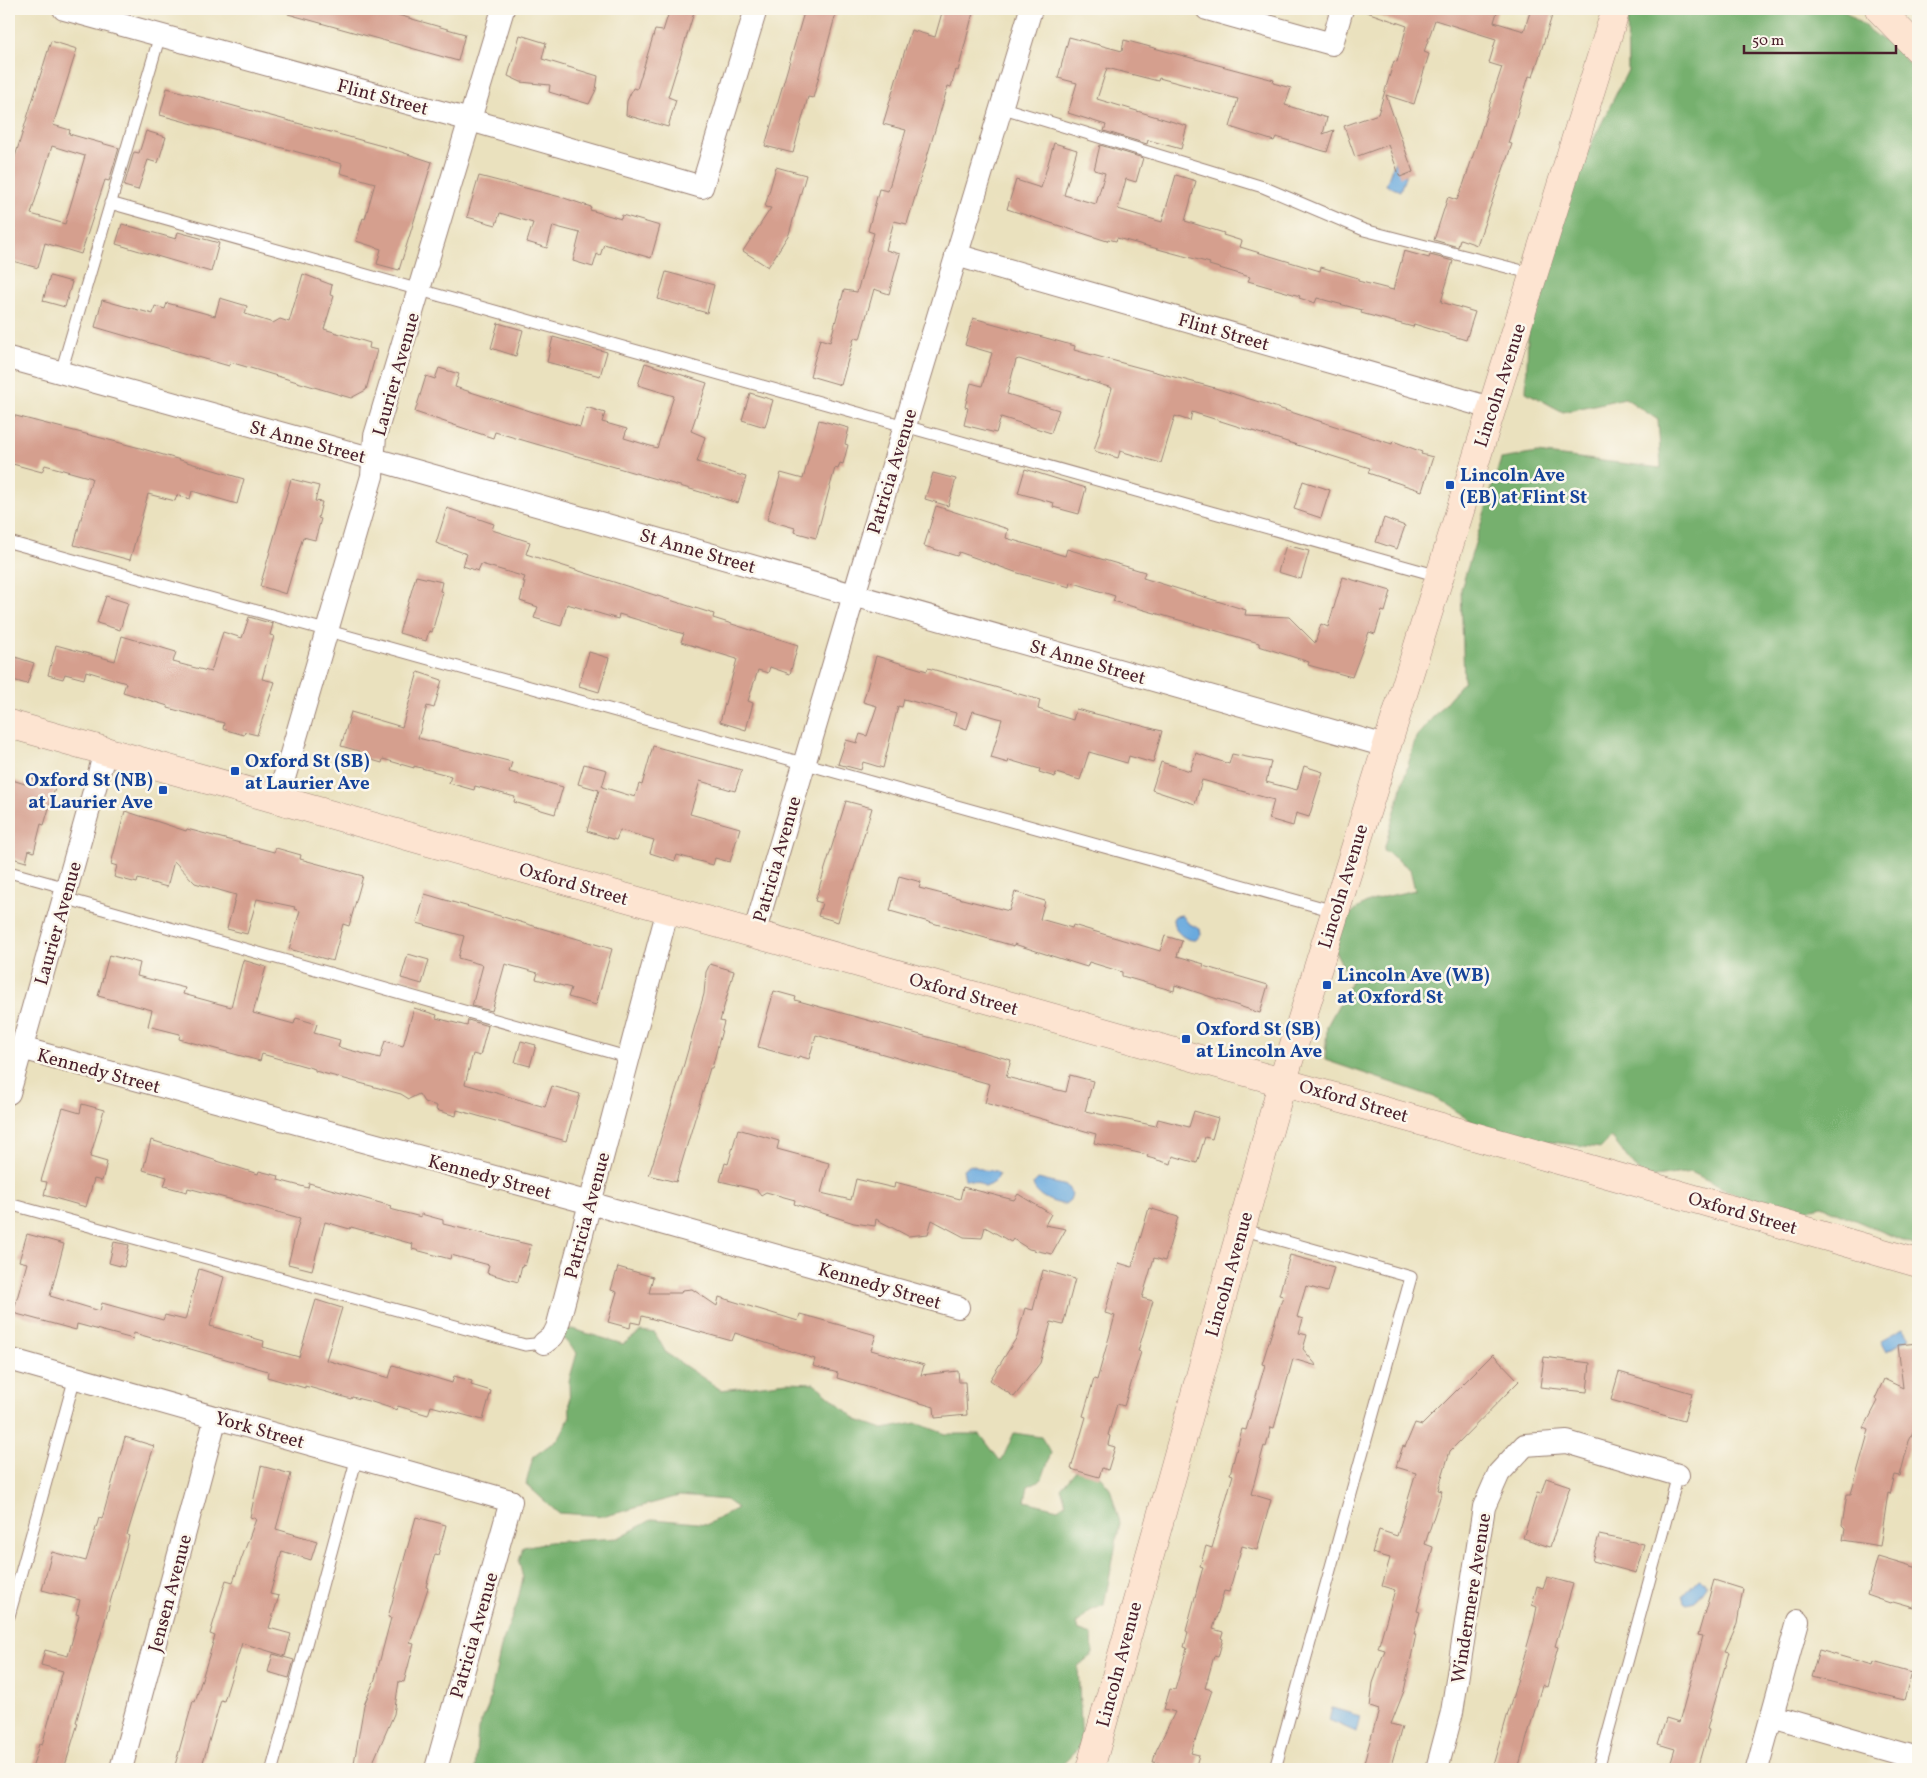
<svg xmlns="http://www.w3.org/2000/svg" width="1927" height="1778" font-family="Vollkorn,serif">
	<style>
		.forest { fill: #76b06e; stroke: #60684c }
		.water { fill: #6baade; stroke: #5a6484 }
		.building { fill: #d59f8e; fill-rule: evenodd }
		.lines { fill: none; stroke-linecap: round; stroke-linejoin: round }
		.lane-casing { stroke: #9a8074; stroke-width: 13 }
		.street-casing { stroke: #9a8074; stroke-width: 24 }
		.secondary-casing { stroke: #9a8074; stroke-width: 29 }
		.lane { stroke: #fff; stroke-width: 11 }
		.street { stroke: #fff; stroke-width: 22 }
		.secondary { stroke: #fde4d1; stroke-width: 28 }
		.transit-dot { fill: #1a4fb4; stroke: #fbf7ec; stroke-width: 2 }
		.labels { text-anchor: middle; stroke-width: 5; stroke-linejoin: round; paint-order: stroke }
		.street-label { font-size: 19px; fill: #4a1f2b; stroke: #fbf7ec }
		.transit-label { font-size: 19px; font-weight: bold; fill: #164399; stroke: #fbf7ec; text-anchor: start }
	</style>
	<rect width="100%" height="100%" fill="#fbf7ec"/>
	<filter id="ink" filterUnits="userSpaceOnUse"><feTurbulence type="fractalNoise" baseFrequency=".02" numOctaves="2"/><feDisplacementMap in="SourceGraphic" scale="10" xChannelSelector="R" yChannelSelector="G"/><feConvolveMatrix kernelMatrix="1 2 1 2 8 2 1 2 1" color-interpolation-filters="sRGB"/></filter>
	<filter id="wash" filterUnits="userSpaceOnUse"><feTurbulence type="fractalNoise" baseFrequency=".0096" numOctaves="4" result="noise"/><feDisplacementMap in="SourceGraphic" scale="20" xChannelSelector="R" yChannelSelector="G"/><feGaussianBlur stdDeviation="1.12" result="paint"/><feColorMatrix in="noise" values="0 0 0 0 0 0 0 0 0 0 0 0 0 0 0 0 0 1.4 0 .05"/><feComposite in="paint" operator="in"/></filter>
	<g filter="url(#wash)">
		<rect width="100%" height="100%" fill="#eae1be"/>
		<path class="forest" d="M1627 9H1842L1900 53 1918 75V1247L1822 1206 1777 1215 1691 1172 1648 1178 1641 1175 1611 1137 1601 1148 1518 1138 1483 1129 1434 1097 1325 1060 1327 1026 1351 982 1332 945C1349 900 1373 900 1415 890L1410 869 1384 850 1416 737 1464 681 1461 589 1501 459 1537 453 1661 468 1658 420 1625 398 1563 412 1526 392 1529 308 1571 185 1628 70Z
			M572 1329 623 1344 642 1331 655 1333 666 1353 721 1390 787 1382 814 1383 857 1420 883 1429 916 1423 946 1434H980L1001 1462 1014 1433 1041 1437 1051 1453 1042 1479 1028 1486 1025 1501 1058 1509 1066 1503 1061 1488 1078 1468 1094 1469 1110 1488 1120 1523 1104 1605 1090 1611 1076 1624 1080 1631 1092 1635 1093 1654 1078 1666 1082 1745 1058 1769H475L478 1729 488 1707 502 1643 517 1604 523 1578 519 1562 523 1547 549 1542 618 1538 653 1519 708 1524 737 1508 726 1500 679 1496 606 1516 558 1513 526 1484 533 1457 559 1438 570 1417 569 1381 577 1353 563 1338 564 1330Z"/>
		<path class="water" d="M1396 157 1410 163 1400 191 1386 185Z
			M1182 915 1188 923 1200 929 1201 934 1196 940C1185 941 1173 931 1173 919L1175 916Z
			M971 1165 984 1170 996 1171 999 1174 997 1180 986 1187 976 1181 965 1179 963 1169Z
			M1038 1179 1067 1186 1072 1194 1070 1200 1065 1204C1055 1204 1034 1196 1033 1184Z
			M1903 1328 1909 1338 1887 1351 1881 1340Z
			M1698 1579 1705 1582 1707 1586 1696 1602 1688 1604 1685 1602 1683 1595Z
			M1332 1708 1360 1716 1356 1732 1329 1720Z"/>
		<g id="blocks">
			<path class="building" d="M289 9H377L465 34 458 61 288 14Z
				M670 9H695L668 97 676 100 668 127 626 115 627 101 633 88 637 89 655 30 663 31Z
				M805 9H822L836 13 813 98 808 97 793 153 765 146Z
				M943 9H974L958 71 956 70 951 87 948 86 907 224 894 221 886 250 900 254 889 294 874 289 860 339 854 338 841 385 810 376 820 339 830 342 844 290 857 292 874 233 868 231 879 189 888 191 906 130 883 124 911 30 935 37Z
				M1364 9H1498L1494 22 1524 31 1531 9H1554L1533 77 1529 76 1508 143 1512 144 1477 245 1460 239 1458 247 1434 240 1448 197 1457 200 1464 183 1502 67 1489 63 1496 39 1435 20 1424 52 1429 54 1414 104 1386 95 1413 172 1400 177 1388 145 1355 157 1344 126 1378 114 1394 61 1397 62 1407 26 1364 11Z
				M520 35 546 43 542 59 598 76 596 90 589 104 549 92 550 85 521 82 508 76Z
				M1069 37 1122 51 1124 40 1274 80 1273 83 1291 88 1285 105 1327 118 1323 134 1334 130 1327 152 1276 137 1274 141 1230 127 1238 99 1159 78 1158 81 1107 68 1097 99 1187 126 1181 149 1148 140 1147 144 1104 131 1106 125 1068 113 1077 83 1058 78Z
				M51 41 77 49 53 125 70 130 69 134 119 148 109 181 105 180 81 254 45 243 38 268 9 260V176ZM52 146 85 156 65 224 31 214Z
				M167 88 386 147 432 162 399 270 377 264 381 249 356 241 363 218 365 219 375 183 340 173 342 164 160 115Z
				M146 131 166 137 158 163 148 160 138 190 124 186 134 152 139 153Z
				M1054 143 1077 150 1064 195 1096 204 1105 173 1094 170 1100 145 1143 158 1136 182 1126 179 1118 209 1162 222 1176 175 1196 181 1185 221 1224 233 1223 235 1242 241 1240 247 1320 271 1321 267 1358 278V281L1393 290 1404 251 1429 258 1430 255 1453 261 1441 302 1475 312 1466 340 1414 324 1413 327 1361 313 1362 310 1317 298 1315 303 1299 298 1300 296 1248 281 1250 277 1209 265 1210 263 1117 238 1116 241 1108 239 1107 241 1007 209 1016 180 1041 188Z
				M776 167 806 175 789 234 768 267 743 251 771 208 765 207Z
				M479 176 564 198 591 207 590 210 621 219 622 215 660 226 651 258 604 244 600 256 597 254 593 267 573 261 580 233 553 226 547 248 527 242 533 223 500 213 496 225 467 217Z
				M122 224 176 239 178 232 219 243 211 272 116 244Z
				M666 272 714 285 707 313 658 299Z
				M303 274 332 285 330 295 334 296 324 329 370 343 369 348 377 350 366 390 351 398 230 362 229 366 95 327 102 300 153 314 155 306 165 309 167 303 215 316 220 298 247 306 245 314 273 323 280 319 289 322Z
				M50 276 72 282 65 307 43 301Z
				M973 318 1075 346 1074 350 1215 388 1379 440 1392 444 1393 441 1422 452 1421 454 1433 457 1422 491 1368 473 1370 468 1192 412 1190 421 1175 416 1161 463 1120 451 1118 458 1094 451 1112 388 1019 359 1016 360 1007 394 1059 410 1051 433 1001 417 996 433 964 425 968 408 965 407 971 383 982 386 992 353 965 345Z
				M498 323 523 330 516 356 491 348Z
				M553 337 607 352 600 376 547 362Z
				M645 363 707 383 691 431 705 437 697 462 746 477 738 503 495 432 493 438 415 412 426 376 435 379 439 368 459 374 455 387 580 427 586 407 605 413 602 422 627 429 624 438 657 448 674 396 638 385Z
				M750 393 773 400 765 427 742 420Z
				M12 415 140 448 244 479 237 504 192 491 190 499 177 495 175 501 148 494 130 560 74 545 92 478 45 465 42 472 9 463V428Z
				M819 420 849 428 845 444 848 445 843 464 840 463 838 469 835 468 816 538 794 532 795 528 767 520 781 473 803 479Z
				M1025 469 1086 488 1079 514 1053 507 1054 503 1018 493Z
				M933 473 956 479 948 506 925 499Z
				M291 479 319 486 315 501 322 502 318 518 321 519 315 540 303 537 286 594 260 586Z
				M1303 481 1330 490 1321 518 1294 509Z
				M936 506 1008 529 1006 538 1026 544 1065 556 1067 549 1145 572 1143 578 1246 610 1245 615 1289 617 1315 643 1321 624 1328 627 1343 577 1391 591 1385 612 1382 611 1375 634 1369 632 1352 677 1308 665 1309 662 1259 646V643L1113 601 1115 596 1071 582 1070 587 1018 573 959 552 957 556 924 546Z
				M447 508 494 524 492 530 530 542 526 554 714 614 713 618 798 645 790 674 770 667 768 673 758 670 748 701 753 703 746 730 720 722 737 659 681 642 684 634 619 614 618 619 567 604 561 626 534 618 538 607 520 601 525 582H523L525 577 481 564 478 571 463 566 467 554 436 543Z
				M1384 518 1405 526 1397 549 1376 542Z
				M1286 545 1309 551 1301 579 1278 572Z
				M416 576 442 582 440 591 443 592 432 632 429 631 426 641 399 633Z
				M106 596 128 603 120 630 97 623Z
				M249 617 273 624 270 635 274 636 262 679 275 682 257 735 245 732 244 735 223 729 224 723 168 708V706L123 692 126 683 86 671 84 679 65 674 63 679 48 675 56 645 115 661 122 636 176 652 173 662 211 672 223 632 242 638Z
				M589 652 609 658 599 692 579 686Z
				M9 655 34 663 27 684 9 679Z
				M876 656 927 671 928 668 1040 700 1038 709 1073 720 1076 709 1162 731 1153 763 1129 756 1127 763 1089 752 1080 780 1056 773 1055 777 1039 772 1040 769 1009 760 1008 763 991 758 1002 719 973 711 967 729 953 725 956 713 904 699 902 707 898 706 883 768 863 762 861 770 838 764 846 740 857 743 860 734 867 736 877 706 863 702Z
				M418 672 442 680 434 708 427 706 418 738 512 762 509 772 563 787 555 814 514 802 515 797 475 786 474 790 449 783 451 776 414 766V768L383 759 382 763 358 756 359 751 341 746 351 712 402 727Z
				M653 746 742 770 735 791 700 781 690 814 740 828 730 862 715 858 713 865 677 855 675 861 650 853 654 840 620 830 616 840 587 831 599 790 578 784 584 764 607 770 602 787 635 797 639 784 642 785Z
				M1196 753 1229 764 1232 754 1271 762 1266 782 1297 790 1304 766 1323 772 1309 817 1296 813 1293 826 1269 819 1274 800 1202 780 1195 804 1152 790 1161 762 1190 771Z
				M27 777 56 785 44 825 41 824 34 852 29 850 26 862 9 857V779L25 784Z
				M846 801 872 808 838 922 818 916 822 903 815 901Z
				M125 811 186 831 187 829 274 852 276 848 301 855 300 859 363 876 349 926 343 924 333 961 289 949 300 911 294 909 295 907 257 899 247 934 227 929 236 895 195 883 174 861 167 887 138 879 137 883 114 877 117 866 111 864Z
				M899 876 921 882 919 888 1009 911 1015 892 1045 901 1040 919 1072 928 1073 925 1160 951 1165 936 1182 941 1177 956 1204 964 1203 966 1268 985 1260 1013 1175 985 1174 991 1122 976V972L1089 962 1087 967 1014 944V946L890 911Z
				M425 894 612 949 596 1005 568 997 571 988 536 979 538 973 505 964 492 1011 472 1006 483 965 458 958 464 936 417 923Z
				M408 954 429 960 422 984 401 978Z
				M109 955 140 963 137 976 185 988 183 994 231 1007 243 960 266 967 253 1013 294 1024 296 1018 317 1024 314 1033 340 1040 338 1047 380 1058 385 1041 403 1046 414 1008 437 1015 436 1018 467 1026 468 1020 488 1026 480 1056 473 1054 465 1084 545 1107 552 1086 580 1094 566 1141 457 1110 456 1116 436 1110 437 1106 424 1102 419 1094 409 1099 401 1094 315 1071V1069L262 1054 260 1061 179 1039 180 1034 148 1026 152 1010 98 996Z
				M710 964 734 971 720 1021 724 1022 712 1068H710L676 1182 649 1175 680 1078 704 994 706 972Z
				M774 991 796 997 795 1000 1011 1060 1006 1077 1066 1092 1070 1075 1093 1081 1085 1111 1156 1126 1158 1119 1189 1127 1194 1111 1218 1118 1212 1139 1205 1137 1197 1163 1173 1156 1171 1164 1147 1157 1148 1155 1094 1143 1096 1134 985 1103 990 1084 922 1065 816 1035 809 1059 799 1056 798 1058 758 1047Z
				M521 1041 536 1045 530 1066 515 1062Z
				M82 1104 104 1110 90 1157 107 1162 102 1181 94 1179 86 1207 44 1195 47 1182 41 1181 63 1108 80 1113Z
				M738 1129 779 1141 777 1149 829 1163 821 1193 851 1200 856 1179 894 1188 895 1182 960 1199 963 1187 1014 1200 1018 1194 1051 1214 1045 1225 1066 1229 1052 1254 1029 1249 1013 1239 1011 1242 985 1227 982 1238 964 1237 932 1220 928 1234 908 1236 876 1219 875 1226 854 1223 794 1204 795 1200 766 1192 761 1195 757 1190 720 1181 725 1163 728 1164Z
				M151 1140 258 1174 259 1171 279 1176 278 1180 308 1188 309 1183 391 1206 390 1209 421 1217V1214L443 1220V1224L531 1245 525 1266 522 1265 518 1282 487 1273 489 1265 451 1255 450 1259 412 1249 413 1244 351 1227 350 1229 325 1222 312 1270 288 1264 300 1218 188 1188 187 1192 164 1186 167 1177 143 1170Z
				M1149 1208 1178 1217 1165 1261 1154 1258 1142 1298 1153 1301 1138 1351 1141 1352 1124 1406 1117 1404 1108 1435 1110 1436 1108 1445 1115 1447 1108 1470 1102 1468 1099 1477 1071 1469 1086 1417 1083 1416 1094 1379 1097 1380 1115 1316 1105 1313 1119 1263 1132 1267Z
				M27 1234 64 1244 50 1296 100 1311 102 1303 163 1320 165 1315 185 1320 199 1269 224 1277 210 1326 264 1341 263 1347 299 1357 316 1300 342 1308 326 1360 389 1378 393 1365 452 1383 454 1376 472 1381 471 1385 491 1391 483 1420 431 1406 428 1415 398 1406 397 1410 372 1402 352 1397 351 1399 305 1386V1388L267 1377 268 1371 134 1333 133 1339 77 1324 76 1330 13 1313 27 1263 19 1261Z
				M114 1242 129 1245 124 1267 109 1263Z
				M1290 1255 1334 1267 1327 1292 1306 1286 1297 1317 1303 1319 1299 1333 1307 1335 1303 1349 1317 1366 1293 1359 1274 1428 1271 1427 1266 1447 1264 1446 1251 1494 1271 1500 1257 1550 1242 1546 1229 1592 1224 1591 1213 1629 1223 1632 1221 1638 1223 1639 1218 1657 1214 1656 1205 1688 1212 1690 1191 1753 1199 1755 1195 1769H1157L1159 1763 1153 1762 1156 1751 1175 1712 1164 1709 1170 1689 1175 1690 1187 1648 1184 1647 1188 1632 1186 1631 1203 1567 1200 1566 1206 1546 1212 1548 1233 1475 1230 1474 1242 1429 1246 1430 1265 1365 1262 1364 1283 1296 1279 1295Z
				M618 1267 653 1277 649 1293H681L682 1290 692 1289 717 1306 719 1297 798 1321 800 1314 876 1335 871 1350 924 1365 921 1375 958 1371 959 1382H965L967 1415 935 1418 934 1407 837 1378 838 1373 813 1366 815 1359 735 1333 732 1341 642 1316 640 1324 631 1322 630 1328 608 1322 617 1292 611 1290Z
				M1043 1270 1075 1279 1063 1325 1051 1322 1040 1363 1014 1397 990 1380 1017 1337 1025 1308 1033 1310Z
				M1918 1343V1427H1916L1909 1441 1900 1476 1895 1475 1890 1494 1888 1493 1880 1546 1843 1540 1845 1528 1842 1525 1847 1494H1851L1869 1430 1864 1428 1878 1401 1875 1399 1884 1379 1903 1388 1898 1345Z
				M1493 1354 1519 1381 1450 1451 1438 1490 1442 1491 1425 1544 1433 1547 1417 1611 1420 1612 1414 1634H1416L1404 1691 1391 1724 1402 1727 1390 1769H1362L1379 1710 1370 1707 1373 1683 1385 1650 1378 1648 1395 1590 1382 1586 1390 1558 1372 1553 1379 1530 1397 1536 1416 1473 1396 1467 1403 1446 1405 1447 1415 1423 1422 1425Z
				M1544 1357 1590 1363 1587 1392 1540 1387Z
				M1619 1372 1692 1393 1684 1421 1611 1400Z
				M125 1437 154 1446 127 1535 129 1536 76 1722 78 1723 64 1769H32L39 1744 42 1745 63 1671 41 1665 45 1650 68 1656 79 1615 76 1614 80 1600 42 1590 52 1552 86 1561 99 1518 102 1519Z
				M261 1466 291 1474 276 1529 317 1541 311 1560 282 1551 270 1594 279 1596 269 1628 291 1634 285 1656 242 1643 224 1701 221 1700 201 1769H174L193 1701 195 1702 215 1636 210 1634 226 1580 233 1582 256 1519 250 1517Z
				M1546 1478 1570 1486 1550 1547 1523 1538 1537 1493 1541 1494Z
				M416 1517 446 1525 438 1555 435 1554 426 1587 428 1588 410 1643 414 1644 404 1682 399 1681 394 1714 370 1769H353L364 1705 375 1679 391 1618 388 1617Z
				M1599 1535 1644 1544 1636 1573 1592 1561Z
				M1878 1556 1918 1568V1592L1914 1608 1893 1602 1890 1603 1867 1595Z
				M1547 1577 1573 1584 1555 1646 1558 1647 1547 1687 1542 1685 1518 1769H1492L1534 1622 1537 1607 1532 1605 1537 1586 1543 1588Z
				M1714 1580 1743 1589 1737 1624 1725 1651 1729 1652 1707 1729 1709 1730 1698 1769H1669L1675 1749 1658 1744 1666 1719 1679 1723 1703 1636 1698 1635Z
				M1819 1650 1872 1665 1873 1662 1912 1673 1904 1700 1811 1677Z
				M273 1654 294 1660 289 1678 268 1672Z"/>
		</g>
	</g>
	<g filter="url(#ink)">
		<use href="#blocks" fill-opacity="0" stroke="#9a8074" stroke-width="1"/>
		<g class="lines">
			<g class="lane-casing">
				<path id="lane" d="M1000 107 1263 187 1364 230 1534 274
					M110 203 1439 576
					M61 372 160 35
					M9 542 1334 911
					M9 872 67 888
					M64 898 627 1057
					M9 1204 525 1345 544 1343
					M1241 1229 1411 1277 1275 1769
					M9 1616 75 1377
					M272 1769 357 1457
					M1598 1769 1678 1475"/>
			</g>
			<g class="street-casing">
				<path id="street" d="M64 9 470 120 702 187 756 9
					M1207 9 1332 44 1342 9
					M956 255 1491 408
					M9 358 374 459 1386 746
					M278 799 372 476 375 436 503 9
					M754 934 862 568 1031 9
					M21 1048 590 1203 958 1307
					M9 1093 105 752
					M544 1343 553 1336 557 1328 668 909
					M9 1359 511 1501 436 1769
					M1772 1716 1918 1758
					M121 1769 216 1417
					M1437 1769 1452 1712 1484 1507 1499 1473 1525 1445 1567 1442 1678 1475
					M1757 1769 1798 1621"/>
			</g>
			<g class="secondary-casing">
				<path id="secondary" d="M1879 9 1918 49
					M9 724C645 906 1283 1079 1918 1263
					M1090 1769 1283 1080 1616 9"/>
			</g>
			<use href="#lane" class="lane"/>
			<use href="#street" class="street"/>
			<use href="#secondary" class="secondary"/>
		</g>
	</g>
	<g class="transit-dot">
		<rect x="1445" y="480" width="10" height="10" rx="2.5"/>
		<rect x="230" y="766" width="10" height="10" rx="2.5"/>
		<rect x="158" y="785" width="10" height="10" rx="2.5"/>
		<rect x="1322" y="980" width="10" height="10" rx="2.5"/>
		<rect x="1181" y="1034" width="10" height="10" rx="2.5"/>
	</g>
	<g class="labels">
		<g class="street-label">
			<text transform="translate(383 96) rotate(15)" y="7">Flint Street</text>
			<text transform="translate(1224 331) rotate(16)" y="7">Flint Street</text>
			<text transform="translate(395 374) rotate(-74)" y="7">Laurier Avenue</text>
			<text transform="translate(1499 385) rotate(-72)" y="7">Lincoln Avenue</text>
			<text transform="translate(308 441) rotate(15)" y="7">St Anne Street</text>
			<text transform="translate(891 471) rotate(-73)" y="7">Patricia Avenue</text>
			<text transform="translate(698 550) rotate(16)" y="7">St Anne Street</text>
			<text transform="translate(1088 661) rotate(16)" y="7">St Anne Street</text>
			<text transform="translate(776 859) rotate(-74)" y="7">Patricia Avenue</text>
			<text transform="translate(574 883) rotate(16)" y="7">Oxford Street</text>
			<text transform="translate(1342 886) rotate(-73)" y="7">Lincoln Avenue</text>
			<text transform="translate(57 923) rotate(-74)" y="7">Laurier Avenue</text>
			<text transform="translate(964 993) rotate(16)" y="7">Oxford Street</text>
			<text transform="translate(99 1070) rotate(15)" y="7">Kennedy Street</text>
			<text transform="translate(1354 1100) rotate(16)" y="7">Oxford Street</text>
			<text transform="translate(490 1176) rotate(15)" y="7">Kennedy Street</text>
			<text transform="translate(1743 1212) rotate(16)" y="7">Oxford Street</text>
			<text transform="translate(586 1215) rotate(-75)" y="7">Patricia Avenue</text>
			<text transform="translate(1228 1274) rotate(-74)" y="7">Lincoln Avenue</text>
			<text transform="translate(880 1285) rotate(16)" y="7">Kennedy Street</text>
			<text transform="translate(260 1429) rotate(16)" y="7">York Street</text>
			<text transform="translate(169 1593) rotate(-75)" y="7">Jensen Avenue</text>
			<text transform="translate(1470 1598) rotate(-81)" y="7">Windermere Avenue</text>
			<text transform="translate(473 1635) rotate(-74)" y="7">Patricia Avenue</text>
			<text transform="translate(1118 1664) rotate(-75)" y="7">Lincoln Avenue</text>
		</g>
		<g class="transit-label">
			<text x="1460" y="481">Lincoln Ave<tspan x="1460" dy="22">(EB) at Flint St</tspan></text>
			<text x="245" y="767">Oxford St (SB)<tspan x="245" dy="22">at Laurier Ave</tspan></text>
			<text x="153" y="786" text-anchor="end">Oxford St (NB)<tspan x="153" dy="22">at Laurier Ave</tspan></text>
			<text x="1337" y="981">Lincoln Ave (WB)<tspan x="1337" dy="22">at Oxford St</tspan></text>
			<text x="1196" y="1035">Oxford St (SB)<tspan x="1196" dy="22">at Lincoln Ave</tspan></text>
		</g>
	</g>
	<rect width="1927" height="1778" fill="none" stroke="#fbf7ec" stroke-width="30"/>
	<path d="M1744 45v8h152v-8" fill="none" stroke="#4a1f2b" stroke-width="2.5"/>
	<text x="1752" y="45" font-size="15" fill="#4a1f2b" stroke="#fbf7ec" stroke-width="4" paint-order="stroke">50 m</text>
</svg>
